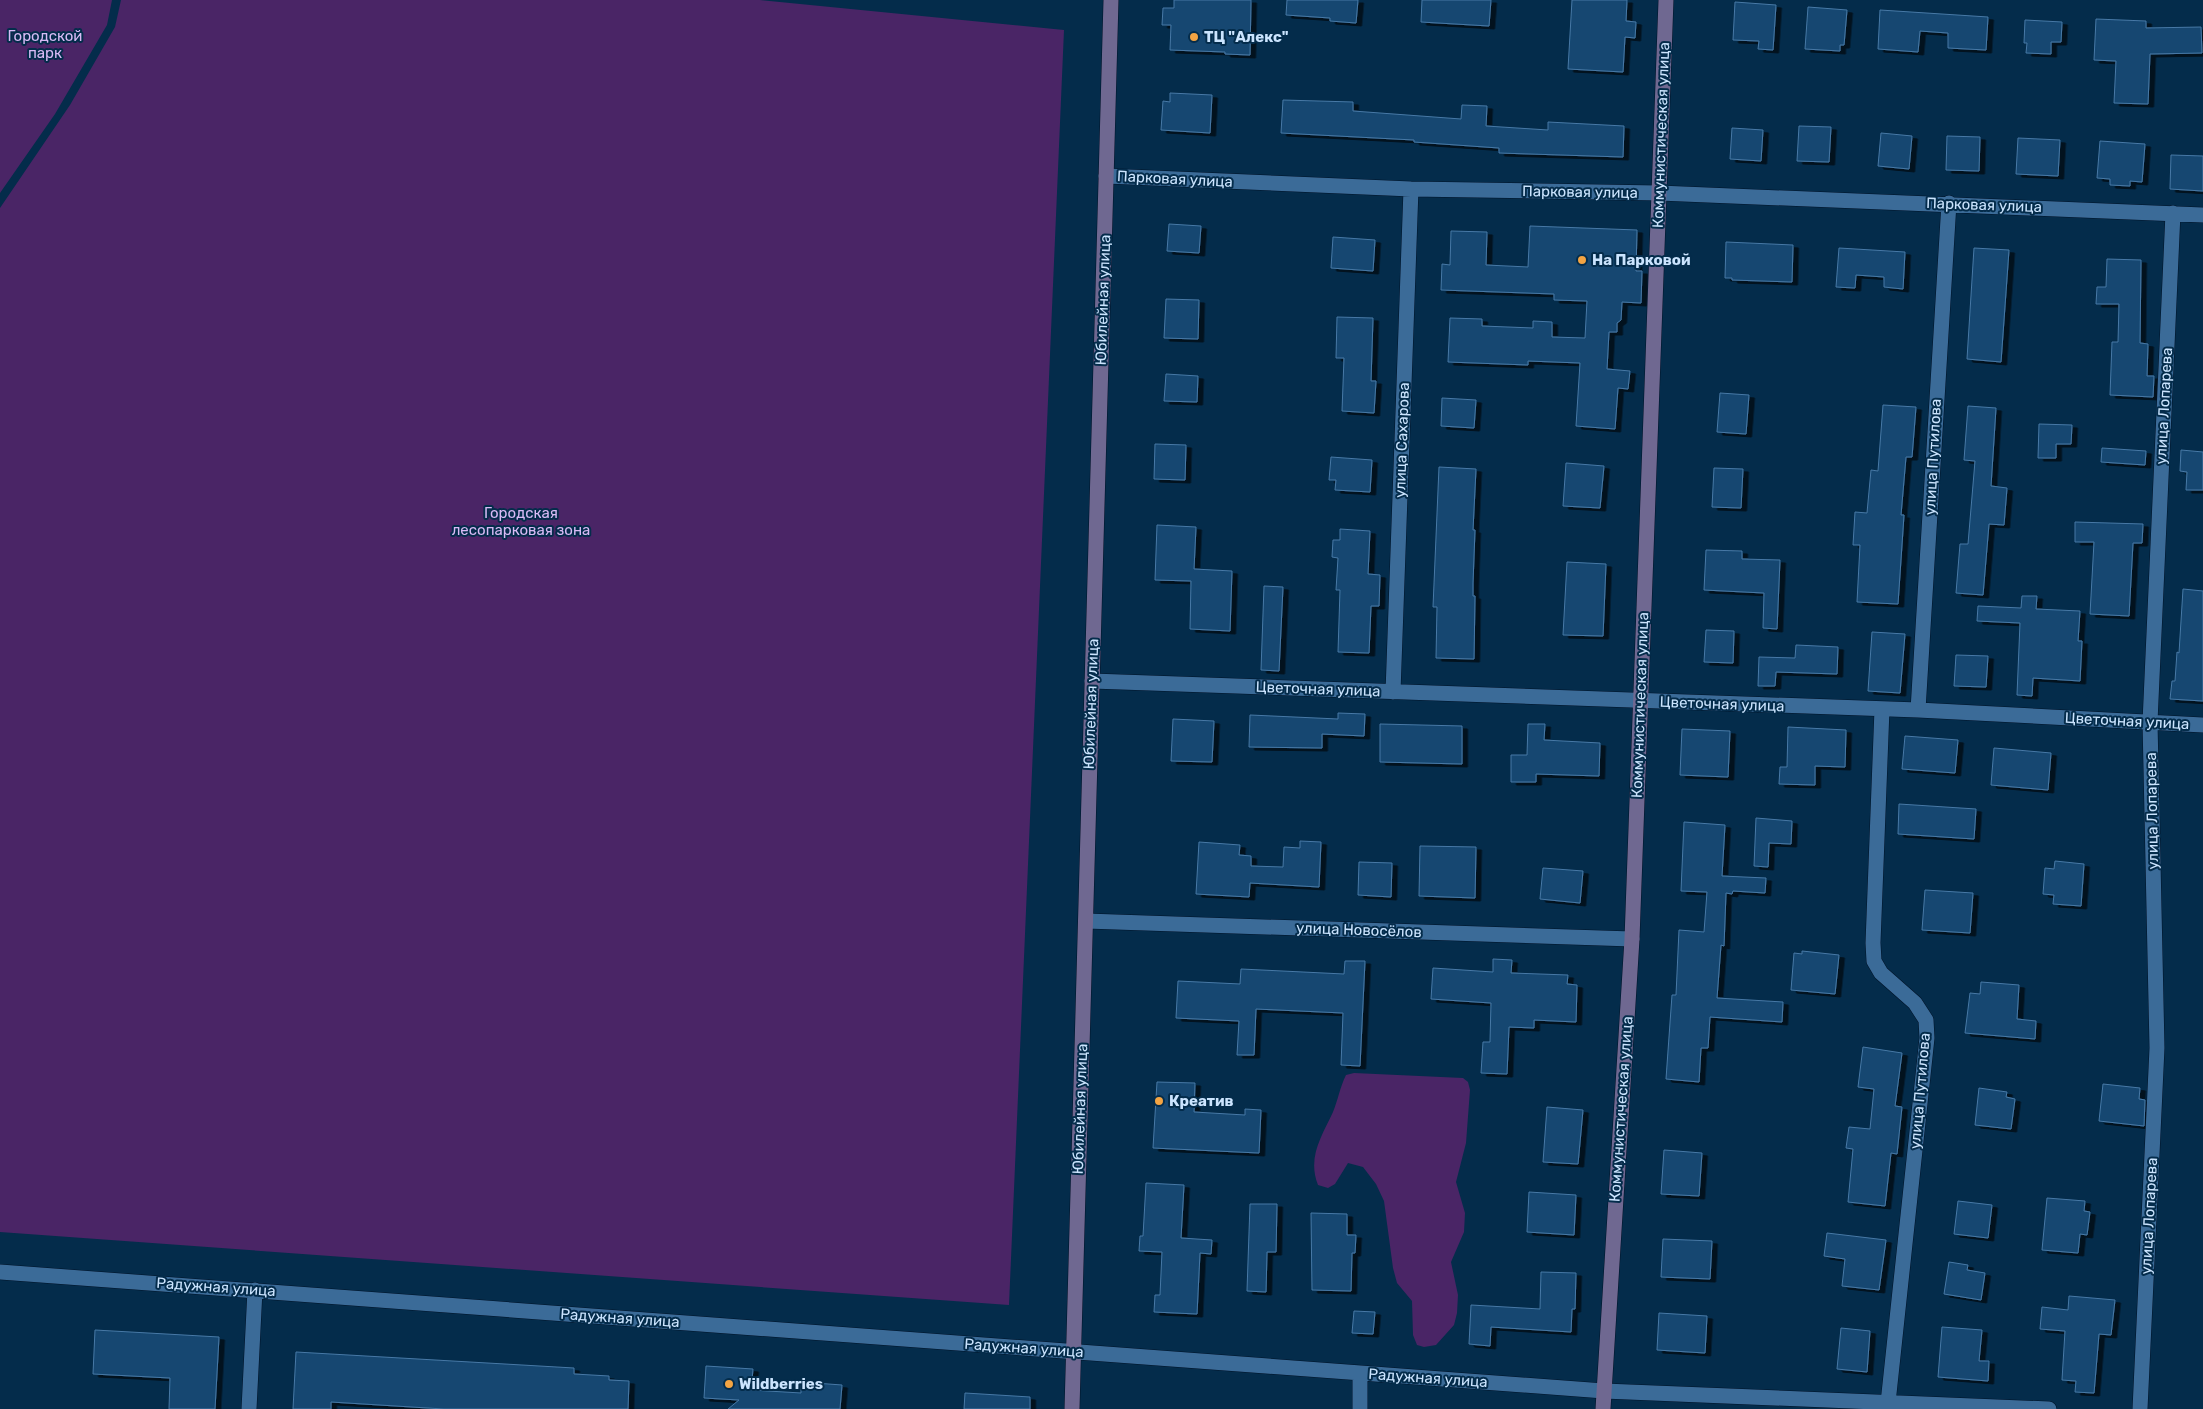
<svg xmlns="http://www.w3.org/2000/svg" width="2203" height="1409" font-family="Rubik,sans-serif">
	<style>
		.green { fill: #4a2566 }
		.building { fill: #144771; stroke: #4879a6; filter: url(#shadow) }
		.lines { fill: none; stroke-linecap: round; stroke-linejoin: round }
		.street-casing { stroke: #001328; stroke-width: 16 }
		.secondary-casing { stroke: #001328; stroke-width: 16 }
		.street { stroke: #3b6b98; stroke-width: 15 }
		.secondary { stroke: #6f6891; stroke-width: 15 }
		.poi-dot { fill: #f3a443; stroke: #042c4b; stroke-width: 2 }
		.labels { text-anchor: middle; stroke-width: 4; stroke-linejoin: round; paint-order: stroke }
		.park-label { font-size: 15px; fill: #d9baf5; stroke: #042c4b }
		.poi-label { font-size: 15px; font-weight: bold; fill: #cbe4fe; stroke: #042c4b; text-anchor: start }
		.street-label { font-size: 15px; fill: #cbe4fe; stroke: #042c4b }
	</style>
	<defs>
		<filter id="shadow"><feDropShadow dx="5.5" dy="3" stdDeviation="0" flood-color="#0009"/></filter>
	</defs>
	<rect width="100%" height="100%" fill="#042c4b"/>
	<path class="green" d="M0 0H112L107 25 55 114 0 193Z
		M121 0H760L1064 30 1009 1305 0 1232V208L70 105 115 27Z
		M1354 1073 1463 1078 1468 1082 1470 1090 1466 1143 1456 1182 1465 1213 1464 1232 1451 1262 1458 1295 1457 1313 1454 1325 1436 1345 1424 1347 1417 1345 1413 1335 1412 1301 1397 1283 1393 1268 1384 1201 1376 1184 1363 1167 1348 1163 1335 1184 1328 1188 1318 1185C1307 1157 1322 1136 1333 1112 1338 1100 1340 1087 1346 1075Z"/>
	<path class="building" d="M1174 0H1251L1250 55 1225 54V52L1170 50 1171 25H1162L1163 8H1174Z
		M1287 0H1358L1356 23 1330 21V18L1286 15Z
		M1422 0H1491L1489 26 1421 22Z
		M1572 0H1627L1626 21 1636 22 1635 38 1625 37 1623 72 1568 69Z
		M1735 2 1776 5 1773 50 1758 49 1759 41 1733 40Z
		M1808 7 1847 10 1844 45H1840V51L1805 49Z
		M1880 10 1988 17 1986 50 1948 48V33L1920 31 1918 52 1878 49Z
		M2096 19 2146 21V28L2201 27 2202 53 2150 54 2148 104 2114 103 2116 61 2094 60Z
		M2025 20 2062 22 2061 42H2051V54L2026 53 2027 43H2024Z
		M1170 93 1212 95 1210 133 1161 130 1163 101 1170 102Z
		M1283 100 1353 102V111L1461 119 1462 105 1487 106 1486 126 1548 130V122L1624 126 1623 157 1499 153V148L1414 142V140L1281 133Z
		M1799 126 1831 127 1829 162 1797 161Z
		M1732 128 1763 130 1761 161 1730 159Z
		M1881 133 1912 136 1909 169 1878 166Z
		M1947 136 1980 137 1979 171 1946 170Z
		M2018 138 2060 140 2058 176 2016 174Z
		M2100 141 2145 144 2142 182 2130 181V186L2110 185V179L2097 178Z
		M2171 155 2203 156V191L2170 189Z
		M1169 224 1201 226 1199 253 1167 251Z
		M1530 226 1637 230 1636 271H1642L1641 303 1622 302 1621 320 1617 323V332H1609L1607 369 1630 371 1628 389 1618 388 1615 429 1576 426 1580 363 1528 361V365L1448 362 1450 318 1482 319V326L1533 328V321L1552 322V337L1585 338 1587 301 1554 300V294L1441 290 1442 264 1450 265 1451 231 1487 232 1486 265 1528 267Z
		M1333 237 1375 240 1373 271 1331 268Z
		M1726 242 1793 245 1792 282 1732 280V278H1725Z
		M1839 248 1905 252 1903 289 1884 287V277L1856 275 1855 288 1836 287Z
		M1974 248 2009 250 2001 362 1967 359Z
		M2107 259 2141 260 2140 343 2148 344 2147 376H2154L2153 397 2110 395 2112 342H2118L2119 304H2096L2097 287H2106Z
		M1166 299 1199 300 1198 339 1164 338Z
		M1337 317 1373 318 1371 381H1376L1374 413 1342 411 1344 358H1336Z
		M1166 374 1198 376 1197 402 1164 401Z
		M1720 393 1749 395 1746 434 1717 432Z
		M1442 398 1476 400 1474 428 1441 426Z
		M1883 405 1916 407 1912 457H1906L1901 515H1904L1898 604 1857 602 1860 545H1853L1855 512 1867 513 1871 470 1878 471Z
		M1968 406 1996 408 1991 486 2007 488 2004 525 1989 524 1983 595 1956 593 1960 544H1968L1975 461 1964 460Z
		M2039 424 2072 425 2071 444H2056V458H2038Z
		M1155 444 1186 445 1185 480 1154 479Z
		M2102 448 2146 451 2145 465 2101 462Z
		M2181 450 2203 452V490H2186L2187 472 2180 471Z
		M1331 457 1372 460 1370 492 1335 490 1336 480H1329Z
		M1566 463 1604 466 1600 508 1563 506Z
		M1439 467 1476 469 1473 530H1475L1473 583V596H1475L1474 659 1436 658 1437 607H1433Z
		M1714 468 1743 469 1741 508 1712 507Z
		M2075 522 2143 524 2142 543H2133L2129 616 2090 614 2094 542H2075Z
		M1157 525 1196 527 1194 569 1232 571 1230 631 1190 629 1191 581 1155 580Z
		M1340 529 1370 531 1368 574 1380 575 1379 606H1371L1369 653 1338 652 1340 590H1336L1338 558 1332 557 1333 540H1340Z
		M1706 550 1742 551V559L1780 560 1777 629 1763 628 1764 593 1704 590Z
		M1567 562 1606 564 1603 636 1563 635Z
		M1264 586 1283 587 1279 671 1261 670Z
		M2183 589 2203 591V701L2170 699 2172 681H2175L2177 652 2179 653Z
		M2022 596H2037L2036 609 2080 611 2078 641H2082L2080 681 2033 678 2032 696 2017 695 2020 623 1977 621 1978 606 2021 608Z
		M1706 630 1734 631 1733 663 1704 662Z
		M1872 632 1905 634 1900 693 1868 691Z
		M1796 645 1838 647 1837 674 1776 672 1775 686H1758L1759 657 1795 658Z
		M1956 655 1988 656 1986 687 1954 686Z
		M1338 713 1365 714 1364 736 1322 734V748L1249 747 1250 715 1338 719Z
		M1173 719 1214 721 1212 762 1171 761Z
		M1380 724 1462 726V764L1380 762Z
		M1528 724H1545L1544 740 1600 743 1599 776 1536 774V782H1511V755H1527Z
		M1788 727 1846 730 1845 767 1815 766V785L1779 784 1780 767H1787Z
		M1682 729 1730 731 1728 777 1680 775Z
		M1905 736 1958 740 1955 773 1902 769Z
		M1994 748 2051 753 2048 790 1991 785Z
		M1899 804 1976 809 1974 839 1898 834Z
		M1756 818 1792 821 1791 844 1769 843 1768 867 1754 866Z
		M1684 822 1725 825 1722 876 1766 878 1765 893 1733 891 1732 894 1726 893 1724 946 1721 945 1717 998 1783 1002 1782 1022 1710 1017 1708 1048H1701L1699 1082 1666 1079 1672 995H1676L1679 930 1704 932 1707 892 1681 891Z
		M1300 841 1321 842 1319 887 1250 883 1249 897 1196 894 1199 842 1240 845 1239 855 1251 856V866L1283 867 1284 847 1300 848Z
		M1420 846 1476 847 1475 898 1419 896Z
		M2055 861 2084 864 2081 906 2053 904 2054 895 2043 894 2045 868 2054 869Z
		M1359 862 1392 863 1391 897 1358 895Z
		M1543 868 1583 871 1580 903 1540 899Z
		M1925 890 1973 893 1970 933 1922 930Z
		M1802 951 1839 955 1835 994 1791 990 1794 953 1802 954Z
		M1493 959 1512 960 1511 973 1568 975 1567 984 1577 985 1576 1022 1534 1020V1028L1509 1027 1507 1074 1481 1073 1483 1042H1490L1491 1003 1431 999 1433 968 1493 972Z
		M1345 961H1365L1360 1066 1341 1065 1343 1013 1256 1009 1254 1055H1237L1239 1021 1176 1018 1178 981 1240 984 1241 969 1344 974Z
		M1981 982 2019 985 2017 1019 2036 1021 2035 1039 1965 1033 1970 993 1980 994Z
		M1863 1047 1902 1053 1895 1106 1902 1107 1897 1154 1891 1153 1885 1206 1848 1202 1853 1149 1846 1148 1849 1127 1870 1129 1874 1089 1858 1087Z
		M1157 1082 1195 1083 1194 1112 1245 1115V1109L1261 1110 1259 1153 1153 1148Z
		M2103 1084 2140 1088 2139 1099 2145 1100 2144 1126 2099 1121Z
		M1979 1088 2007 1092 2006 1097 2015 1099 2011 1129 1975 1125Z
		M1547 1107 1583 1110 1578 1164 1543 1162Z
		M1664 1150 1702 1153 1699 1196 1661 1194Z
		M1146 1183 1184 1185 1181 1238 1212 1240 1211 1254 1200 1253 1197 1314 1154 1312 1155 1295H1160L1162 1252 1139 1251 1140 1236H1143Z
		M1529 1192 1576 1195 1574 1235 1527 1232Z
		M2047 1198 2085 1201 2084 1211 2090 1212 2087 1235 2080 1234 2078 1253 2042 1250Z
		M1958 1201 1992 1205 1988 1238 1954 1234Z
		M1250 1204H1277L1276 1252H1267L1266 1292 1247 1291Z
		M1311 1213 1347 1214V1235H1356L1355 1253H1352L1351 1291 1312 1290Z
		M1827 1233 1886 1240 1879 1290 1842 1286 1845 1259 1824 1256Z
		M1663 1239 1712 1241 1710 1279 1661 1277Z
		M1949 1262 1968 1265 1967 1270 1985 1273 1981 1300 1944 1294Z
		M1541 1272 1576 1273 1575 1309H1572L1571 1332 1491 1327 1490 1346 1469 1344 1471 1305 1540 1309Z
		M2069 1296 2115 1300 2111 1335 2099 1334 2094 1393 2075 1392 2076 1381 2062 1380 2065 1331 2040 1329 2042 1307 2068 1310Z
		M1354 1311 1375 1312 1373 1334 1352 1333Z
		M1659 1313 1707 1316 1705 1353 1657 1350Z
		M1942 1327 1982 1330 1979 1361H1989L1988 1381 1938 1377Z
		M1841 1328 1870 1331 1867 1372 1837 1369Z
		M95 1330 219 1337 215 1409H169L170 1378 93 1374Z
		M296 1352 574 1368V1374L609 1376V1380L629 1381 628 1409H444L331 1402V1409H293Z
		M706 1366 753 1369 751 1390 801 1393V1382L842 1385 840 1409H728L739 1400 704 1398Z
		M965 1393 1030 1397V1409H964Z"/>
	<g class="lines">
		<g class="street-casing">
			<path id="street" d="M1106 176 1411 189 1659 193 2203 215
				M1092 681 1918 710 2203 725
				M1393 692 1411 189
				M1882 709 1873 943 1874 961 1881 973 1915 1003 1926 1020 1927 1038 1888 1403
				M1918 710 1949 203
				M1086 921 1632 939
				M0 1272 1604 1391 2049 1409
				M249 1409 255 1290
				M1360 1409V1373
				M2140 1409 2157 1048 2150 722 2173 213"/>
		</g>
		<g class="secondary-casing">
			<path id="secondary" d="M1072 1409 1111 0
				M1603 1409 1632 939 1666 0"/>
		</g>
		<use href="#street" class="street"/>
		<use href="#secondary" class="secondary"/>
	</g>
	<g class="poi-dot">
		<circle cx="1194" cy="37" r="5"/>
		<circle cx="1582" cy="260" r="5"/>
		<circle cx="1159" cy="1101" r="5"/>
		<circle cx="729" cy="1384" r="5"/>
	</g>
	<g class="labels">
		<g class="park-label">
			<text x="45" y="41">Городской<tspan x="45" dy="17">парк</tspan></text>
			<text x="521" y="518">Городская<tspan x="521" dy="17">лесопарковая зона</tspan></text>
		</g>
		<g class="poi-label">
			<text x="1204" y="42">ТЦ "Алекс"</text>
			<text x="1592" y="265">На Парковой</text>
			<text x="1169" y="1106">Креатив</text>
			<text x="739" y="1389">Wildberries</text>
		</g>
		<g class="street-label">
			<text transform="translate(1661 135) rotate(-88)" y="5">Коммунистическая улица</text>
			<text transform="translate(1175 179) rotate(3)" y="5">Парковая улица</text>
			<text transform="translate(1580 192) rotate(1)" y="5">Парковая улица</text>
			<text transform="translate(1984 205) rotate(2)" y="5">Парковая улица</text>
			<text transform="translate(1103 300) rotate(-88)" y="5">Юбилейная улица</text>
			<text transform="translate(2164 406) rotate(-87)" y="5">улица Лопарева</text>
			<text transform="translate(1402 440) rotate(-88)" y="5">улица Сахарова</text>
			<text transform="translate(1933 457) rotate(-87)" y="5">улица Путилова</text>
			<text transform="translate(1318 689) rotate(2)" y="5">Цветочная улица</text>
			<text transform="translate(1091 704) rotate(-88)" y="5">Юбилейная улица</text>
			<text transform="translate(1722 704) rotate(2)" y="5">Цветочная улица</text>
			<text transform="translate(1640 705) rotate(-88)" y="5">Коммунистическая улица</text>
			<text transform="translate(2127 721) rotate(3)" y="5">Цветочная улица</text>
			<text transform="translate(2152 811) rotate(-91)" y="5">улица Лопарева</text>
			<text transform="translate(1359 930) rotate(2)" y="5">улица Новосёлов</text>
			<text transform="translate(1920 1091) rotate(-85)" y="5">улица Путилова</text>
			<text transform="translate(1080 1109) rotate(-88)" y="5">Юбилейная улица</text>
			<text transform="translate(1621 1109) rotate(-86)" y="5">Коммунистическая улица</text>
			<text transform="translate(2149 1216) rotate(-87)" y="5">улица Лопарева</text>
			<text transform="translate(216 1287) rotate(4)" y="5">Радужная улица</text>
			<text transform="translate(620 1318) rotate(4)" y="5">Радужная улица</text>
			<text transform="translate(1024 1348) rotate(4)" y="5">Радужная улица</text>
			<text transform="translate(1428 1378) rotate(4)" y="5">Радужная улица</text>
		</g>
	</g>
</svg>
